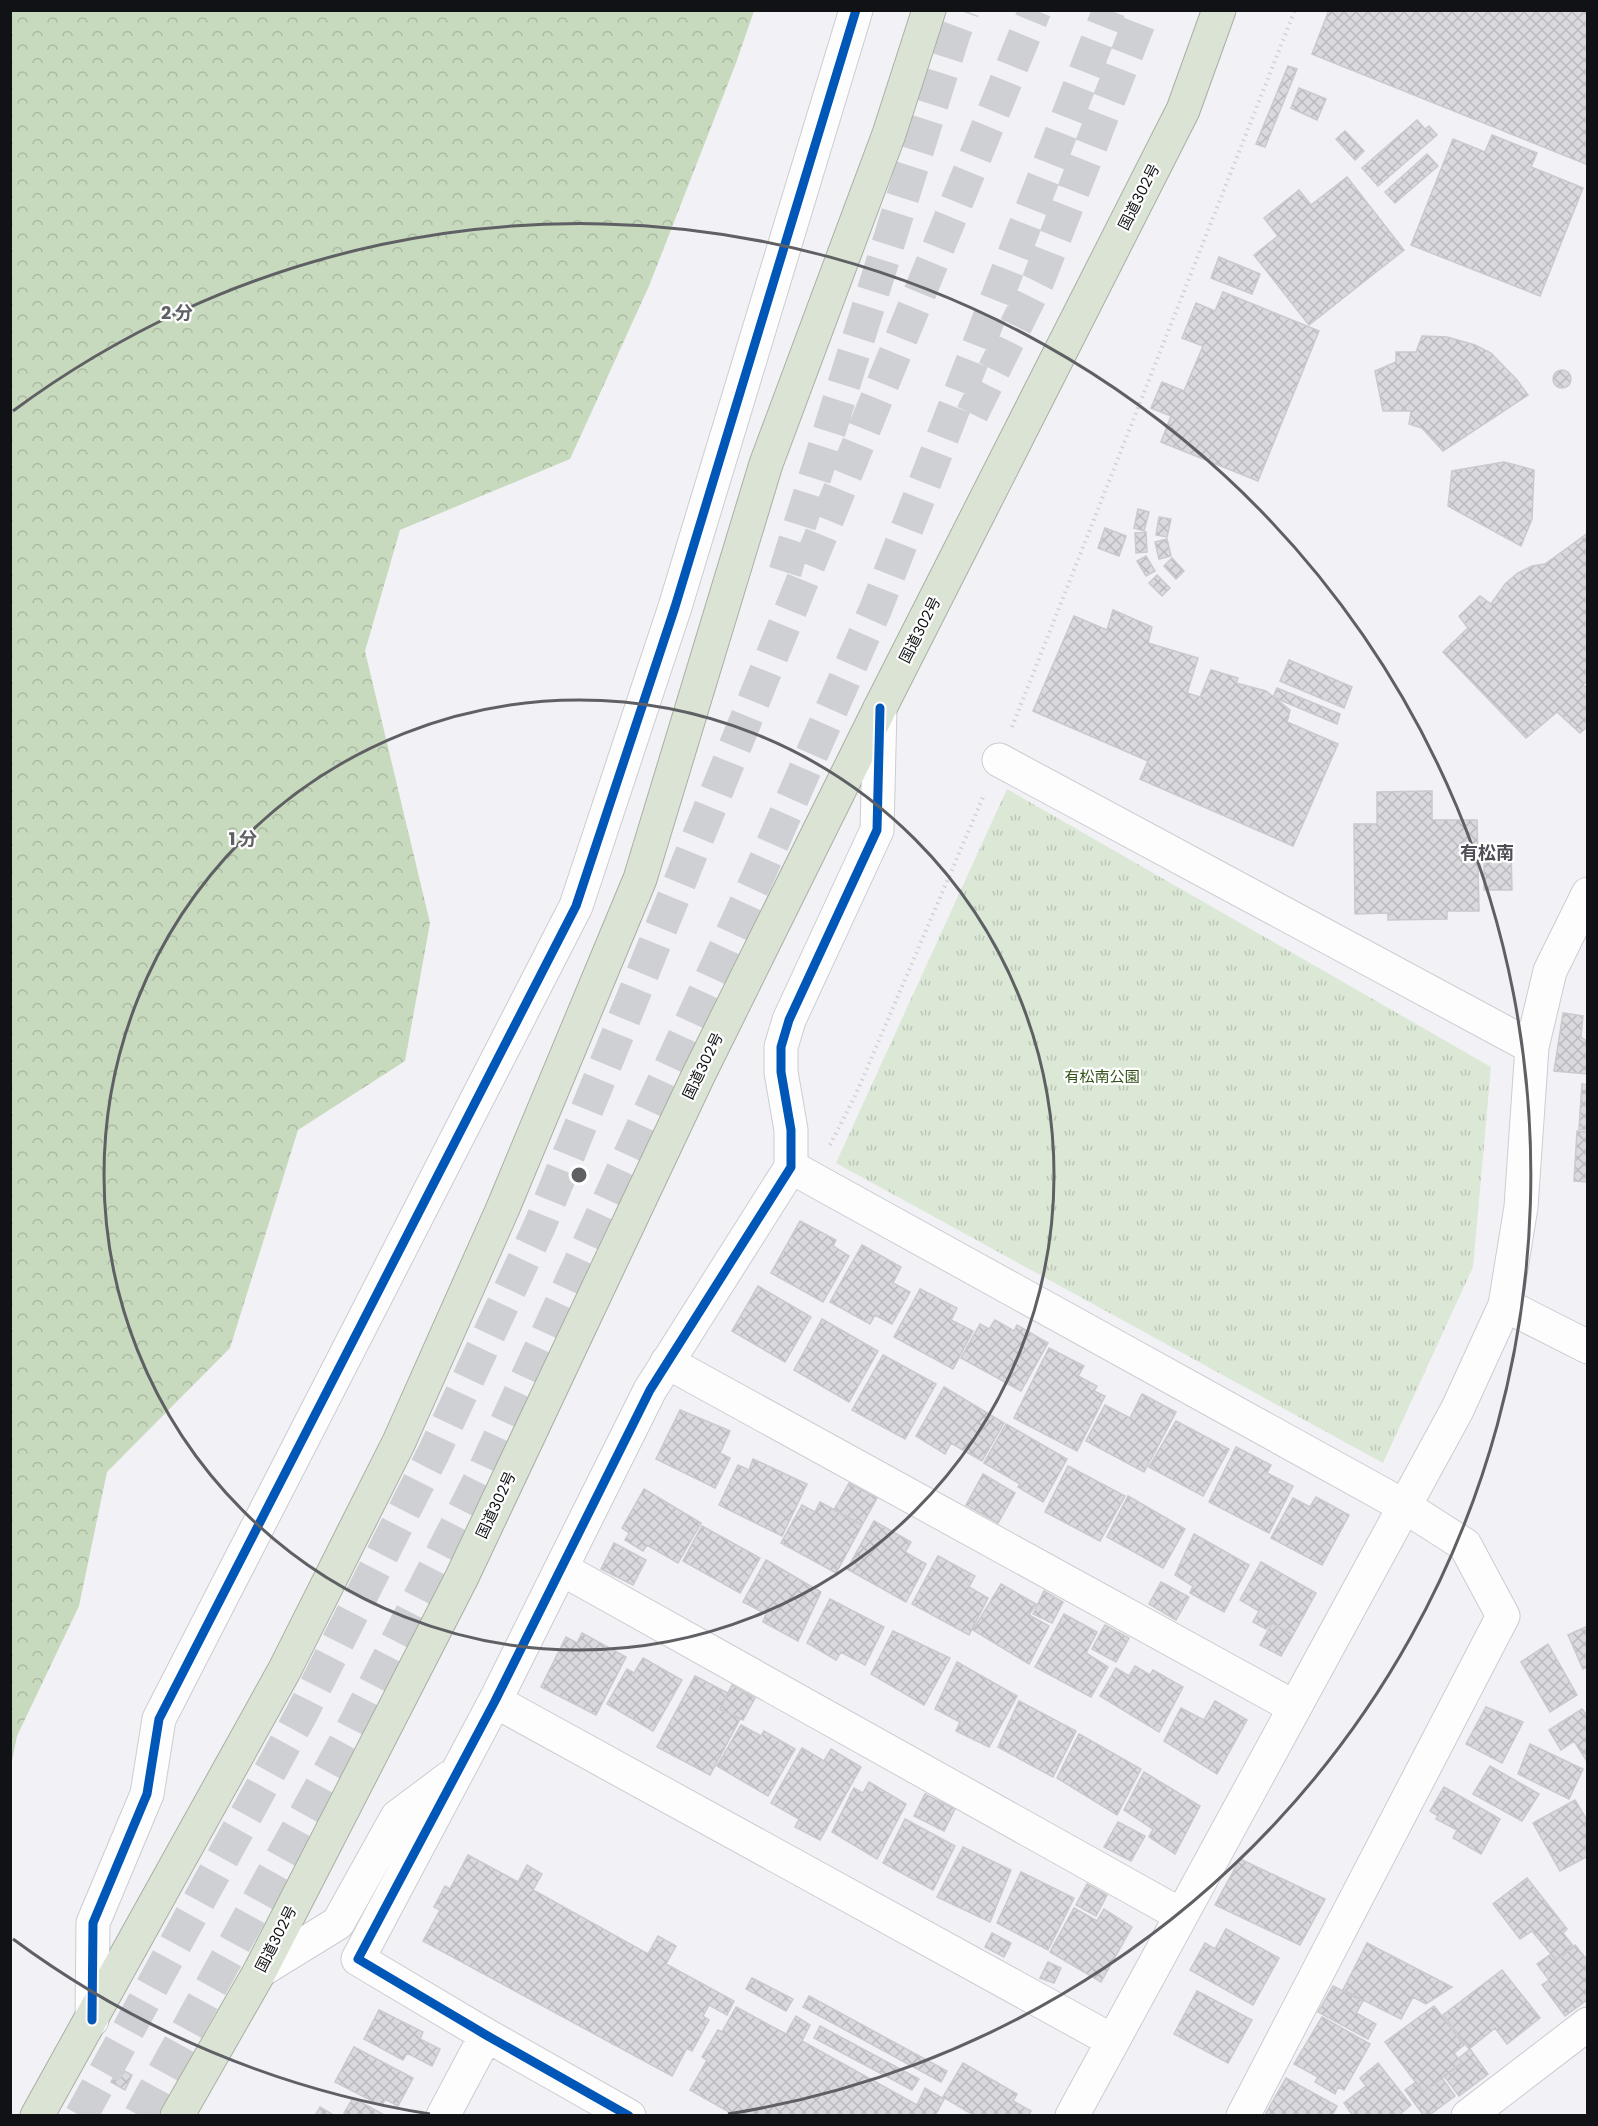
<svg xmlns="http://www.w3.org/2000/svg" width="1598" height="2126" font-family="Poppins,'Noto Sans JP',sans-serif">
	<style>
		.forest { fill: url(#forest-crowns) }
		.park { fill: url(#park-tufts) }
		.building { fill: url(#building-cross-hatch); stroke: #c9cace; stroke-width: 1.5 }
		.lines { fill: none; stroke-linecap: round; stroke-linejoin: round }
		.highway-tunnel { stroke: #cfd0d4; stroke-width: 33; stroke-dasharray: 33 16; stroke-linecap: butt }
		.minor-casing { stroke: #cccdd1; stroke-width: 35 }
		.highway-casing { stroke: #a8b0a3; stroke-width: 35 }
		.path { stroke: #d2d2d4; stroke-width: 4; stroke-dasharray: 1.5 4.5; stroke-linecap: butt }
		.minor { stroke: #fdfdfe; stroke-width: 33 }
		.highway { stroke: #dbe3d5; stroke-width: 33 }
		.cycleway-casing { stroke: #fefefe; stroke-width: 13 }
		.cycleway { stroke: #0057b8; stroke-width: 9 }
		.ring { fill: none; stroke: #5f6064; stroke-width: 3 }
		.labels { text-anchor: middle; stroke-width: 4.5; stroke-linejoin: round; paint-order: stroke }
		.street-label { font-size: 15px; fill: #111215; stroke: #fefefe }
		.park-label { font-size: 15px; fill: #315015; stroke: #fefefe }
		.quarter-label { font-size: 18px; font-weight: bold; fill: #4d4e56; stroke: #fefefe }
		.centre { fill: #5f6064; stroke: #fefefe; stroke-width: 3 }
		.ring-label { font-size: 18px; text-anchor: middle; font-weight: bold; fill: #5f6064; stroke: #fefefe; stroke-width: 4.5; stroke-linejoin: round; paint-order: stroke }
	</style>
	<defs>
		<pattern id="forest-crowns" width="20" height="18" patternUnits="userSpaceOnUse" patternTransform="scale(1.5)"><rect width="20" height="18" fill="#c8dabd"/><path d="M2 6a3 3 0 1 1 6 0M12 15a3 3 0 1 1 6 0" fill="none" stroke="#abbaa2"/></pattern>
		<pattern id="park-tufts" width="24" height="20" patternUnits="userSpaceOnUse" patternTransform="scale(1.5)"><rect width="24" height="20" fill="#dce8d6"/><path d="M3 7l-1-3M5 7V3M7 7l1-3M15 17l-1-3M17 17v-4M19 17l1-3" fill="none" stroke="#bcc6b7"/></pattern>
		<pattern id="building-cross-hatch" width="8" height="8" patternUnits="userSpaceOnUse" patternTransform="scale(1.5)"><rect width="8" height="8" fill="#dadade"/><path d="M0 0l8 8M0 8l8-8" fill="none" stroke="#bababe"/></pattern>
	</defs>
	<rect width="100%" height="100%" fill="#f1f1f6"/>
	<path class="forest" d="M11 10 754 11 736 63 649 286 570 459 400 530 365 651 430 923 405 1061 298 1130 230 1348 107 1472 79 1606 17 1736 11 1766Z"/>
	<path class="park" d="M1007 789 1491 1067 1473 1267 1383 1463 836 1163Z"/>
	<path class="building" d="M1329 10H1588V165L1312 54Z
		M1288 66 1297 69 1265 147 1256 144Z
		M1299 88 1326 99 1317 120 1291 108Z
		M1417 120 1425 129 1429 126 1437 135 1378 186 1362 168Z
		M1345 131 1364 151 1355 160 1336 139Z
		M1492 135 1537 153 1531 167 1583 188 1540 296 1411 245 1453 139 1485 152Z
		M1427 154 1438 166 1395 203 1385 192Z
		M1347 177 1404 250 1309 325 1254 255 1278 236 1264 218 1299 190 1311 205Z
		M1219 257 1260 274 1252 294 1211 278Z
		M1223 292 1319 331 1258 481 1161 442 1171 416 1151 408 1162 382 1184 391 1203 346 1182 338 1196 303 1215 311Z
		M1422 336 1447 337 1475 345 1491 353 1517 380 1528 395 1443 451 1422 428 1409 424 1411 411H1383L1375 371 1396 362V352H1416Z
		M1553 379a9 9 0 1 1 18 0a9 9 0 1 1-18 0Z
		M1504 462 1534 470 1532 519 1521 546 1448 506 1452 471Z
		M1138 509 1149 512 1144 531 1134 528Z
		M1159 517 1171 519 1167 537 1156 535Z
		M1105 528 1126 536 1119 556 1098 548Z
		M1146 532 1147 552 1136 553 1135 533Z
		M1588 533V680L1583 685 1588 689V726L1580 733 1557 712 1526 738 1443 652 1468 628 1459 616 1480 596 1491 604 1505 584 1518 573 1532 566 1545 564Z
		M1167 539 1171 556 1159 559 1155 542Z
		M1146 556 1155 571 1146 576 1137 561Z
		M1172 558 1184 571 1176 579 1164 566Z
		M1157 575 1170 588 1162 596 1149 583Z
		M1113 610 1152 627 1148 643 1198 658 1187 693 1200 697 1211 670 1238 678 1236 683 1266 691 1290 710 1287 722 1338 744 1293 846 1140 779 1148 761 1033 711 1074 616 1107 630Z
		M1289 660 1352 687 1344 708 1280 681Z
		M1277 688 1340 714 1337 724 1273 697Z
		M1432 791V820H1477L1479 911H1447V919L1388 920V913L1355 914 1354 824H1377V792Z
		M1484 851H1511L1512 890H1484Z
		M1563 1013 1583 1016 1581 1037 1588 1042V1074L1554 1071Z
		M1582 1084 1588 1085V1130L1579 1129Z
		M1577 1131 1588 1132V1182L1574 1181Z
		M800 1221 836 1240 833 1246 849 1256 823 1302 771 1273Z
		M862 1245 901 1267 893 1283 910 1292 892 1324 875 1315 870 1324 830 1302Z
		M758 1286 811 1317 785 1362 732 1331Z
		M920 1289 957 1308 951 1320 973 1331 953 1369 894 1337Z
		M822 1319 878 1351 849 1402 794 1370Z
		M995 1320 1014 1331 1017 1325 1048 1343 1021 1391 961 1358 980 1324 989 1329Z
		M1049 1348 1084 1366 1078 1376 1097 1386 1094 1391 1105 1396 1077 1451 1014 1418Z
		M883 1355 936 1384 905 1439 852 1410Z
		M944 1387 1004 1423 982 1461 951 1443 945 1454 916 1436Z
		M1142 1394 1176 1412 1144 1472 1086 1441 1105 1405 1130 1418Z
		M680 1410 730 1431 720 1453 730 1458 715 1488 656 1459Z
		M1176 1421 1229 1449 1203 1496 1149 1467Z
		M1006 1424 1067 1459 1043 1502 1018 1487 1020 1484 984 1463Z
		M1236 1447 1271 1465 1267 1473 1293 1486 1269 1533 1209 1502Z
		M753 1459 807 1484 782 1536 719 1505 738 1465 749 1470Z
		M1068 1466 1125 1496 1100 1541 1045 1512Z
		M983 1474 1015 1493 998 1523 966 1505Z
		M849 1483 877 1498 862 1525 834 1510Z
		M644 1489 701 1523 678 1563 647 1545 643 1551 625 1540 629 1533 622 1528Z
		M1128 1496 1185 1529 1163 1568 1107 1537Z
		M1316 1497 1349 1515 1322 1565 1271 1538 1293 1498 1310 1507Z
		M820 1502 862 1525 836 1573 781 1543 802 1505 815 1512Z
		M874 1521 911 1542 905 1552 926 1564 906 1602 847 1569Z
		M702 1526 760 1558 740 1593 683 1561Z
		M1194 1534 1249 1565 1224 1612 1190 1593 1193 1586 1175 1575Z
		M614 1543 646 1560 633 1585 601 1569Z
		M938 1556 975 1576 969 1587 988 1598 969 1635 912 1604Z
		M766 1560 821 1592 798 1641 763 1622 766 1614 743 1602Z
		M1261 1562 1316 1593 1293 1635 1271 1622 1266 1629 1253 1622 1259 1611 1240 1600Z
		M1161 1582 1189 1597 1176 1620 1149 1604Z
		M1001 1584 1036 1604 1029 1615 1049 1626 1029 1664 973 1630Z
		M1044 1591 1063 1602 1052 1623 1033 1614Z
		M830 1599 884 1627 865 1665 841 1652 836 1660 807 1643Z
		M1064 1614 1097 1632 1086 1653 1108 1667 1091 1697 1035 1667Z
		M1272 1623 1293 1635 1281 1656 1260 1645Z
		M1105 1625 1129 1638 1116 1662 1092 1649Z
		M1588 1626V1667L1583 1669 1568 1635Z
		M893 1631 950 1658 924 1705 871 1674Z
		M582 1633 626 1657 596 1715 541 1687 566 1637 577 1643Z
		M1548 1644 1577 1695 1550 1712 1521 1662Z
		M643 1658 682 1680 653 1731 607 1704 627 1669 634 1673Z
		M957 1662 1017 1696 989 1747 956 1731 960 1722 935 1709Z
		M1135 1666 1150 1675 1153 1670 1183 1687 1159 1732 1100 1696 1116 1668 1129 1676Z
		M695 1676 728 1693 720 1709 740 1719 710 1775 657 1747Z
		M732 1685 755 1698 743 1720 720 1709Z
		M1019 1701 1076 1731 1053 1777 998 1747Z
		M1215 1701 1247 1720 1217 1774 1164 1741 1181 1708 1204 1720Z
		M1486 1707 1523 1722 1502 1763 1466 1744Z
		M1582 1709 1588 1717V1763L1574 1741 1561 1750 1549 1730Z
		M741 1725 761 1736 764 1731 795 1749 768 1796 717 1766Z
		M1079 1734 1141 1769 1117 1815 1057 1778Z
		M1530 1744 1583 1769 1569 1799 1518 1774Z
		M802 1748 824 1761 831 1749 861 1767 820 1840 795 1827 799 1819 771 1803Z
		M1490 1766 1539 1794 1522 1821 1473 1794Z
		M1144 1772 1200 1806 1175 1854 1149 1837 1153 1829 1124 1810Z
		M869 1782 906 1804 877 1859 832 1832 854 1788 863 1793Z
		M1444 1787 1500 1819 1481 1854 1453 1838 1457 1830 1436 1819 1438 1816 1430 1811Z
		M925 1794 955 1809 944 1831 914 1816Z
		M1575 1800 1588 1822V1856L1560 1871 1533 1823Z
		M905 1819 955 1846 933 1890 883 1863Z
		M1118 1822 1145 1836 1131 1861 1104 1847Z
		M963 1847 1011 1870 990 1922 937 1897Z
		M468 1855 518 1882 527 1865 542 1874 533 1890 648 1954 658 1936 676 1946 666 1964 734 2001 727 2015 709 2005 703 2016 709 2020 692 2051 687 2048 672 2076 423 1941 440 1910 434 1907 445 1886 450 1889Z
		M1240 1859 1325 1899 1300 1945 1215 1905Z
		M1021 1872 1074 1898 1048 1950 997 1923Z
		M1527 1878 1567 1929 1563 1933 1574 1947 1556 1960 1532 1931 1520 1939 1493 1904Z
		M1087 1884 1107 1895 1096 1916 1076 1905Z
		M1074 1908 1097 1921 1104 1909 1132 1927 1101 1982 1050 1952Z
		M1226 1929 1279 1958 1253 2005 1190 1970 1205 1943 1215 1949Z
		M992 1933 1011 1943 1004 1957 985 1947Z
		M1367 1943 1452 1987 1426 2004 1413 1997 1401 2019 1343 1990Z
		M1575 1945 1588 1961V1999L1565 2016 1542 1985 1549 1980 1537 1964 1551 1954 1556 1960Z
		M1048 1962 1061 1968 1054 1983 1040 1978Z
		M1502 1970 1540 2018 1507 2044 1495 2028 1469 2049 1443 2015Z
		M752 1978 793 1999 786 2011 746 1989Z
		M1333 1986 1363 2001 1356 2013 1376 2024 1368 2039 1318 2012Z
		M1197 1991 1252 2020 1228 2063 1174 2034Z
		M809 1996 947 2071 941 2082 803 2007Z
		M1434 2006 1464 2045 1454 2053 1462 2063 1423 2092 1385 2042Z
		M736 2007 786 2034 796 2016 810 2025 802 2041 917 2105 925 2088 944 2099 935 2116H736L690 2090 707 2060 702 2057 718 2030 722 2032Z
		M379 2010 423 2032 420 2039 440 2049 432 2066 407 2053 403 2060 364 2039Z
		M1322 2017 1370 2044 1344 2090 1338 2087 1335 2094 1315 2082 1318 2077 1294 2064Z
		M820 2026 919 2079 912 2090 814 2038Z
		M354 2047 413 2078 398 2106 385 2099 382 2106 335 2082Z
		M1470 2049 1488 2074 1459 2096 1444 2076 1462 2063 1459 2058Z
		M963 2063 1017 2094 1013 2101 1031 2111 1028 2116H975L943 2097Z
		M1378 2063 1411 2105 1398 2116H1353L1344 2103 1366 2086 1360 2078Z
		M119 2068 132 2075 125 2090 111 2082Z
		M1286 2078 1337 2106 1332 2116H1270L1266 2113Z
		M1442 2078 1455 2096 1428 2116H1424L1405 2090 1416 2082 1423 2092Z
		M353 2098 386 2116H348L344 2113Z
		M320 2107 335 2116H315Z"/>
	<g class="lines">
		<path class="highway-tunnel" d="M972 414 1038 281 1144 10
			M785 572 954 34 963 10
			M81 2116 302 1713 434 1452 540 1225 1035 10
			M140 2116 348 1737 482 1475 760 872 876 608 1109 10"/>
		<g class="minor-casing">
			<path id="minor" d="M999 760 1532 1047
				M791 1167 1404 1506 1465 1545 1503 1616 1243 2116
				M1505 1305 1588 1347
				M667 1362 1294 1707
				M562 1569 1181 1915
				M495 1701 1113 2041
				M260 1971 338 1923 397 1817 449 1778
				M92 2020 93 1923 147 1794 159 1719 576 906 675 607 856 10
				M443 2116 486 2035
				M629 2116 486 2035 358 1959 495 1701 650 1390 791 1167V1130L781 1072V1047L789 1020 877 830 880 708
				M1072 2116 1457 1410 1505 1305 1521 1207 1532 1047 1550 971 1588 894
				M1468 2116 1588 2024"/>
		</g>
		<g class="highway-casing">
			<path id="highway" d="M37 2116 284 1671 399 1442 503 1208 640 879 766 464 889 134 929 10
				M177 2116 260 1971 462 1577 698 1076 880 708 1183 110 1219 10"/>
		</g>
		<path class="path" d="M1012 727 1295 10
			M830 1145 856 1094 984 795"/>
		<use href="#minor" class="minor"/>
		<use href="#highway" class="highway"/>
		<g class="cycleway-casing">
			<path id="cycleway" d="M92 2020 93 1923 147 1794 159 1719 576 906 675 607 856 10
				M629 2116 486 2035 358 1959 495 1701 650 1390 791 1167V1130L781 1072V1047L789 1020 877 830 880 708"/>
		</g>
		<use href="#cycleway" class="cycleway"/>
	</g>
	<g class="ring">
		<circle cx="579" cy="1175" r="475"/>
		<path d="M430 2114A951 951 0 0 1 13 1939M13 411A951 951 0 1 1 728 2114"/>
	</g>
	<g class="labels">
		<g class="street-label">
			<text transform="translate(1139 197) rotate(-63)" y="5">国道302号</text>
			<text transform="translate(920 630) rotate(-63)" y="5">国道302号</text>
			<text transform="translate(703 1066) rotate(-64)" y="5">国道302号</text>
			<text transform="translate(496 1505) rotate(-65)" y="5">国道302号</text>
			<text transform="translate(276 1939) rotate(-63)" y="5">国道302号</text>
		</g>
		<g class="park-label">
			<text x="1102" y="1082">有松南公園</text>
		</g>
		<g class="quarter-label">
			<text x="1487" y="859">有松南</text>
		</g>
	</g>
	<circle cx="579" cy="1175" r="9" class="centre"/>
	<g class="ring-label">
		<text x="177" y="319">2 分</text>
		<text x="243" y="845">1 分</text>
	</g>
	<rect width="1598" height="2126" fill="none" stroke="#111215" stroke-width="24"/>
</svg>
